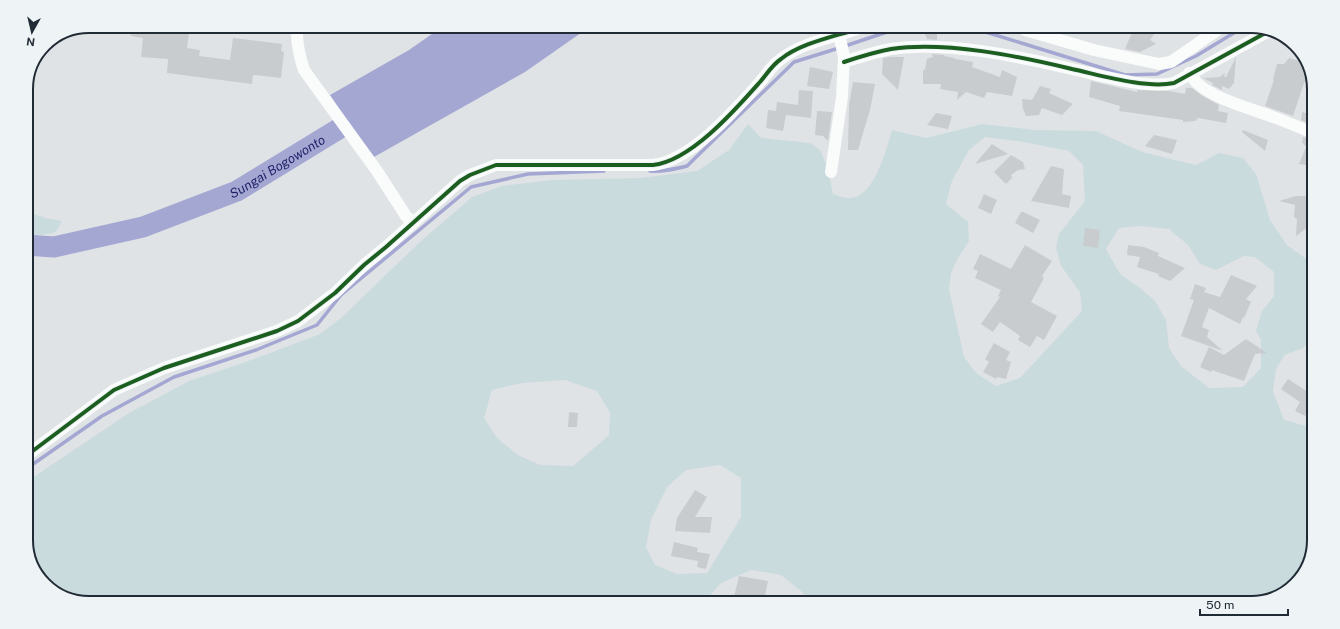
<svg xmlns="http://www.w3.org/2000/svg" width="1340" height="629" font-family="'Public Sans',sans-serif">
	<style>
		.green { fill: #cadbde; fill-rule: evenodd }
		.water { fill: #a4a7d2 }
		.lines { fill: none; stroke-linecap: round; stroke-linejoin: round }
		.stream { stroke: #a4a7d2; stroke-width: 3.5 }
		.river { stroke: #a4a7d2; stroke-width: 21 }
		.building { fill: #c9ccce }
		.minor { stroke: #fafbfb; stroke-width: 12 }
		.cycleway-casing { stroke: #eef3f5; stroke-width: 6 }
		.cycleway { stroke: #1b5e20; stroke-width: 4 }
		.labels { text-anchor: middle; stroke-width: 3; stroke-linejoin: round; paint-order: stroke }
		.water-label { font-size: 13px; font-style: italic; fill: #22246b; stroke: #eef3f5 }
		.rim { fill: none; stroke: #212b36; stroke-width: 2 }
	</style>
	<rect width="100%" height="100%" fill="#e0e3e6"/>
	<path class="green" d="M748 124 761 138 810 143 820 150 827 166 833 194C837 195 843 198 848 198 874 200 886 149 892 130L926 138 982 124 1035 130 1096 131 1142 152 1196 165 1219 153 1243 158 1256 174 1270 220 1287 245 1312 263 1311 339 1303 348 1285 355 1276 369 1273 391 1284 420 1310 427 1309 564 1286 592 1251 603 809 601 802 592 781 575 751 570 721 583 705 601 65 598 39 578 26 544V482L129 413 189 381 254 359 320 334 341 318 422 240 472 197 502 186 551 180 640 178 697 171 729 150ZM985 137 1023 142 1069 151 1083 165 1085 201 1059 234 1056 248 1061 266 1080 292 1082 311 1020 378 996 386 976 373 964 357 949 289 951 273 958 258 969 241 968 222 946 204 952 181 969 150ZM1140 226 1169 229 1188 245 1200 264 1216 270 1244 256 1255 257 1274 272V296L1262 311 1256 331 1261 340V368L1243 387 1209 388 1181 366 1169 348 1166 320 1155 301 1140 288 1120 274 1106 249 1119 228ZM565 380 597 391 610 413 609 435 573 466 540 465 518 455 498 439 484 418 492 390 522 383ZM720 465 741 478V517L707 573 677 574 655 565 646 547 651 520 667 487 686 470Z
		M26 211 45 218 62 221 57 230 53 233 26 237Z"/>
	<path class="water" d="M442 27 588 28 525 72 374 157 357 136 330 95 409 50Z"/>
	<g class="lines">
		<path class="stream" d="M979 30 1125 75 1157 74 1196 56 1237 31
			M845 46 896 29
			M650 171C663 172 675 169 687 166L794 62 839 48
			M26 469 102 416 174 377 256 350 317 325 341 295 471 187 528 174 604 171"/>
		<path class="river" id="s1" d="M26 245 54 247 143 227 237 191 363 114"/>
	</g>
	<path class="building" d="M132 26H190L187 48 200 50 199 56 230 60 233 38 282 44 281 51 284 52 281 78 253 75 252 84 167 73 168 59 141 57 143 38 131 36Z
		M1133 30H1157L1150 40 1156 44 1140 52 1125 49Z
		M924 32H937V40L927 39Z
		M932 54 944 55V56L954 58 955 59 973 62 972 67 1000 77 1002 70 1017 77 1012 96 987 92 984 98 966 92 957 100 958 92 940 89 941 84H923V71L925 69 927 59 933 57Z
		M890 57H904L898 90 882 74 883 58Z
		M1236 57 1234 83 1229 89 1222 86V90L1212 85 1213 83 1203 78 1220 77 1225 73 1224 77H1226Z
		M1289 58 1306 63 1308 69 1307 79 1304 83 1293 116 1265 106 1274 80 1273 79 1277 64H1284Z
		M810 67 833 72 829 89 807 86Z
		M1091 81 1137 92V90L1169 91 1185 94 1186 88H1192L1201 95 1219 105 1218 111 1228 113 1226 123 1198 118 1195 121 1183 122V120L1119 111 1120 106 1089 97Z
		M853 82 875 84 870 110 858 150H848L849 105Z
		M1040 86 1051 89 1049 93 1073 104 1062 115 1042 108 1039 115 1026 116 1023 109 1022 99 1032 100Z
		M799 90 813 91 811 118 786 115 783 131 766 128 768 110 776 111 777 102 798 105Z
		M817 111 832 112 828 141 823 136 815 135Z
		M1310 111H1314L1313 125 1301 120 1302 112 1309 114Z
		M936 113 952 116 948 129 927 125Z
		M1243 130 1268 140 1265 151 1242 132Z
		M1154 135 1177 140 1172 154 1145 146Z
		M1303 137 1313 140V166L1299 164 1306 147 1302 142Z
		M992 144 1008 154 975 164Z
		M1011 155 1023 162 1025 169 1018 170 1011 175 1012 178 1006 184 994 172Z
		M1051 166 1064 169 1062 194 1071 196 1069 208 1031 201Z
		M984 194 997 200 991 214 978 208Z
		M1296 196H1306L1313 198 1311 225 1296 236 1297 219 1294 217 1295 205 1279 201Z
		M1021 212H1023L1040 220 1033 233 1015 223Z
		M1085 228 1100 230 1098 248 1083 246Z
		M1025 245 1052 261 1042 276 1044 278 1031 302 1057 316 1044 340 1037 336 1030 347 1018 340 1020 336 1000 322 993 332 981 324 1000 297 998 296 1001 290 975 278 978 271 973 269 980 254 1011 269Z
		M1128 245 1144 247 1159 253 1158 256 1185 268 1170 281 1158 276 1159 274 1137 267 1140 257 1127 255Z
		M1231 275 1257 286 1246 299 1251 302 1244 318 1243 317 1240 324 1209 308 1202 327 1209 330 1207 337 1223 351 1181 336 1194 300 1190 299 1195 284 1206 288 1204 292 1220 297Z
		M1246 339 1267 353 1255 354 1244 381 1212 370 1211 372 1200 367 1209 347 1224 355Z
		M994 343 1010 352 1006 360 1011 362 1006 379 997 377 996 379 983 372 989 362 985 359Z
		M1288 379 1311 394V414L1307 413 1305 416 1295 411 1300 402 1281 389Z
		M569 412 578 413 577 427H568Z
		M695 490 707 497 695 517H712L710 533 675 531 677 518Z
		M674 542 698 548 697 552 710 554 706 569 697 567 698 561 671 556Z
		M739 576 768 581 764 601H733Z"/>
	<g class="lines">
		<path class="minor" d="M297 27C296 42 299 55 304 70L377 171 406 216 413 223
			M1025 30 1094 50 1159 64 1171 62 1216 31
			M844 62C859 57 875 52 891 49 946 41 1018 56 1072 69 1100 75 1146 89 1174 83L1269 31
			M1189 73C1192 76 1194 80 1197 83 1215 100 1253 109 1276 118 1289 123 1301 128 1313 133
			M831 172 842 97 844 56 839 35
			M26 456 114 390 164 368 277 331 298 321 335 293 364 265 386 247 460 181 470 175 496 165H653C691 161 736 109 760 82 767 74 772 65 781 59 801 43 833 37 857 29"/>
		<g class="cycleway-casing">
			<path id="cycleway" d="M844 62C859 57 875 52 891 49 946 41 1018 56 1072 69 1100 75 1146 89 1174 83L1269 31
				M26 456 114 390 164 368 277 331 298 321 335 293 364 265 386 247 460 181 470 175 496 165H653C691 161 736 109 760 82 767 74 772 65 781 59 801 43 833 37 857 29"/>
		</g>
		<use href="#cycleway" class="cycleway"/>
	</g>
	<g class="labels">
		<g class="water-label">
			<text dy="5" stroke="none"><textPath href="#s1" startOffset="267">Sungai Bogowonto</textPath></text>
		</g>
	</g>
	<path d="M0 0H1340V629H0ZM89 33H1251A56 56 0 0 1 1307 89V540A56 56 0 0 1 1251 596H89A56 56 0 0 1 33 540V89A56 56 0 0 1 89 33Z" fill="#eef3f5" fill-rule="evenodd"/>
	<path class="rim" d="M89 33H1251A56 56 0 0 1 1307 89V540A56 56 0 0 1 1251 596H89A56 56 0 0 1 33 540V89A56 56 0 0 1 89 33Z"/>
	<g transform="translate(32 32) rotate(188)" stroke="#eef3f5" stroke-width="3" paint-order="stroke">
	<path d="M0-3L7 15L0 10L-7 15Z" fill="#212b36"/>
	<text y="-6" font-size="11" font-weight="bold" text-anchor="middle" fill="#212b36">N</text>
	</g>
	<path d="M1200 609v6h88v-6" fill="none" stroke="#212b36" stroke-width="2"/>
	<text x="1206" y="609" font-size="12" fill="#212b36" stroke="#eef3f5" stroke-width="3" paint-order="stroke">50 m</text>
</svg>
